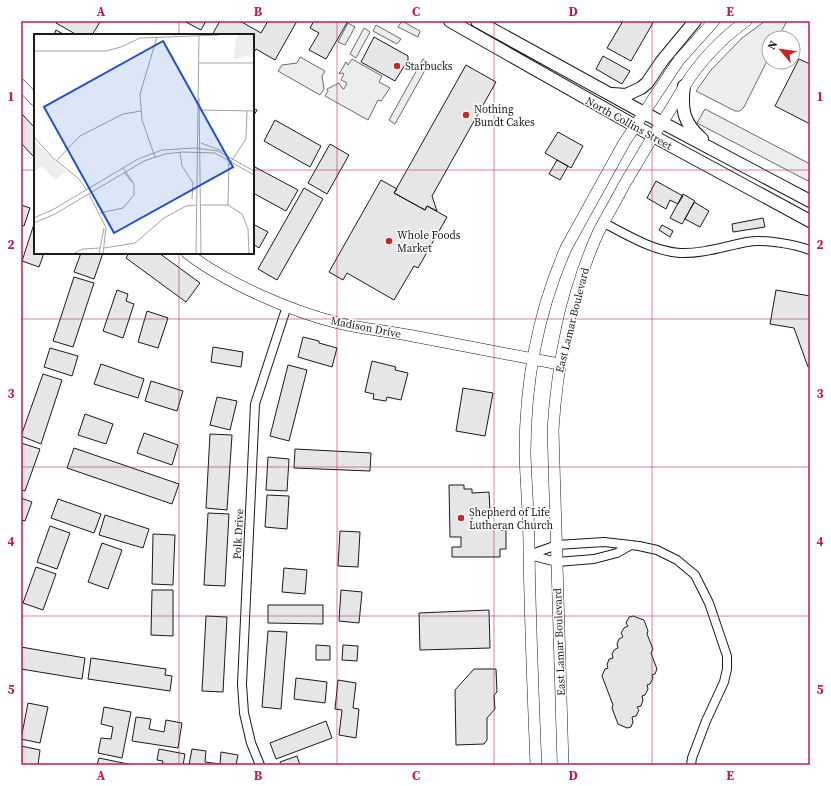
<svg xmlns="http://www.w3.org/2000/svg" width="831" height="786" font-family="'Source Serif 4',serif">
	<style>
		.built { fill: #ededed; stroke: #6a6a6a }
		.building { fill: #e6e6e6; stroke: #1a1a1a }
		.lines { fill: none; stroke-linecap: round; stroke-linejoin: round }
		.street-casing { stroke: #1a1a1a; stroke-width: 10 }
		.secondary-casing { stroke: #1a1a1a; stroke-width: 12 }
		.primary-casing { stroke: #1a1a1a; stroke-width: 14 }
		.street { stroke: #fff; stroke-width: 8 }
		.secondary { stroke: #fff; stroke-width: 11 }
		.primary { stroke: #fff; stroke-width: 12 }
		.grid { fill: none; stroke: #c2185b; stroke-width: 1; stroke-opacity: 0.55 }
		.poi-dot { fill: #c62828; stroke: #fff; stroke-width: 1.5 }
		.labels { text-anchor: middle; stroke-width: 3; stroke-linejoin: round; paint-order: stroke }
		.poi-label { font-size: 11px; fill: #1a1a1a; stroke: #fff; text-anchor: start }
		.street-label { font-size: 11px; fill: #1a1a1a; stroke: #fff }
		.inset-road { fill: none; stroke: #a3a3a3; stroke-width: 1 }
		.view { fill: #1d4ed8; fill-opacity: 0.15; stroke: #1d4ed8; stroke-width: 2 }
		.inset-edge { fill: none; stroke: #1a1a1a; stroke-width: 2 }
		.neatline { fill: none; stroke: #c2185b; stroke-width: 1.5 }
		.grid-label { font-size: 13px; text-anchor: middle; font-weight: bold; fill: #c2185b }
	</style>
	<rect width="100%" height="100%" fill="#fff"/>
	<path class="built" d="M402 21 420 31 418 37 398 27Z
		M765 21H787L778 38H769V57L744 107 740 111H735L696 91 711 70 742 38Z
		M348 23 355 27 345 45 338 42Z
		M376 25 401 39 397 44 373 31Z
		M364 28 370 32 356 58 350 54Z
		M300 57 325 71 322 76 324 89 320 95 278 71 282 65 297 63Z
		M352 59 382 76 379 82 390 88 381 101 378 100 368 120 325 96 328 91 327 89 339 83 342 88 344 89 347 83 341 80 344 74 342 73 339 74 346 62 348 65Z
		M423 59 429 63 395 124 389 120Z
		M705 109 810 164V177L808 181 697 123Z"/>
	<path class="building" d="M57 21H99L100 22 92 35H77L56 23Z
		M184 21H206L201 30Z
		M220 21H240L261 33 268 21H297L275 60 256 49 253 54V35H212Z
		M314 21H348L326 59 309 50 319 33 310 28Z
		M623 21H654L631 61 607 48Z
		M56 30 65 35H54Z
		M374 37 408 56V60L395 81 361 62Z
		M603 56 630 71 622 84 596 69Z
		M799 59 810 64V124L775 106Z
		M466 65 496 82 432 196 437 211 427 206 425 210 394 193Z
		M253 108 257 110 253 117Z
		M21 113 35 128V154L33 156 21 143Z
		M275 120 321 146 310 167 264 141Z
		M558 132 583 146 571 168 545 153Z
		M330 144 349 155 327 194 308 183Z
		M557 160 568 166 560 180 549 174Z
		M253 166 298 190 286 211 253 193Z
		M381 180 397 189 394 193 425 210 427 206 447 217 418 268 414 266 394 300 347 273 343 280 329 272Z
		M656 181 683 196 678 204 670 200 666 209 647 198Z
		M304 188 323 199 277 280 258 269Z
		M683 194 695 201 682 224 670 218Z
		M694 202 709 211 700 227 685 219Z
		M21 205 30 208 24 226 21 225Z
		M763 218 765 227 733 232 732 224Z
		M35 221V253H44L39 267 22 261Z
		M253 224 268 232 259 248 253 244Z
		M662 225 673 231 670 237 659 230Z
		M81 253H103L94 279 74 272Z
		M129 253H159L200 283 186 302 126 258Z
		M74 277 94 283 73 347 53 341Z
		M117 290 128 294 126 301 134 304 123 338 103 331Z
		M776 290 810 296V366L808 367 794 328 770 324Z
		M147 311 168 318 158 348 138 342Z
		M303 337 319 341V343L337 348 332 367 298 357Z
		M213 347 243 352 241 367 211 362Z
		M50 348 78 356 72 376 44 367Z
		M372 361 396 367 395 370 408 373 401 400 387 397 386 401 373 399 374 394 365 392Z
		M101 364 144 379 138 398 94 384Z
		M288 365 307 370 289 441 270 436Z
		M43 374 62 380 41 444 21 436Z
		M151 381 183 391 177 411 145 401Z
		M463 388 493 393 485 436 456 431Z
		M217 397 237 401 230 430 210 425Z
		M85 414 113 424 106 444 78 435Z
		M144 433 178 445 172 465 137 453Z
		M210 434 232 435 227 510 206 508Z
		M21 443 40 449 25 491 21 490Z
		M74 448 179 484 172 504 67 468Z
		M295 449 371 453 370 471 294 468Z
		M268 457 289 459 287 491 266 490Z
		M449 485H464V489H472V493L489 492 490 511H472V525H500V530H506V549H500V557H452V547H461V537H450Z
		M267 495 289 496 287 529 265 527Z
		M21 498 32 502 25 521 21 520Z
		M58 499 101 514 94 533 51 518Z
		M208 513 229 514 225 586 204 585Z
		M105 515 149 529 143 548 99 535Z
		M50 526 70 533 57 569 37 562Z
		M340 531 360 532 358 567 338 566Z
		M153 534 175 535 173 585 152 584Z
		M102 543 122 550 108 589 88 582Z
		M36 567 56 574 43 610 23 603Z
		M284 568 307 570 305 594 282 592Z
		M152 590H173V636L151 635Z
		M341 590 362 592 359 623 339 621Z
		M268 605H323V624L268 623Z
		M489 610 490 648 420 650 419 613Z
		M206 616 227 617 223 692 202 691Z
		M633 616 644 620 648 631 647 634 653 649 651 653 657 669 655 674 652 675 653 678 650 684 647 685 648 689 645 695 642 696 643 700 641 706 637 707 639 710 636 716 632 717 633 722 631 727 627 728 618 724 612 708 613 705 602 676 605 669 608 668 607 665 609 659 613 658 612 654 614 650 618 648 617 644 619 639 623 637 621 633 624 628 628 626 626 623 629 617Z
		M268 631 287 632 281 709 262 707Z
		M316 645 330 646V660H316Z
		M343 645 358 646 357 661 342 660Z
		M21 647 85 658 82 679 21 669Z
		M91 658 166 669 165 675 172 676 170 691 88 679Z
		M474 669H496L497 692 494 695 495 709 487 718V740L484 744 456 745 455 690Z
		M296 678 327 682 325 703 294 699Z
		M338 680 356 683 353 708 359 709 356 738 339 735 342 710 335 709Z
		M28 703 48 707 40 743 21 739Z
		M104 707 131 712 122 758 98 753 101 738 111 739 113 727 101 724Z
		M136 717 151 719 149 729 164 732 166 720 182 723 178 748 132 741Z
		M326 721 332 738 276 759 270 743Z
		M21 746 40 750 38 765H21Z
		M159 749 185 754 183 765H162L163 761 157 760Z
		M192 749 206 751 205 762 220 764 221 752 238 755 236 765H189Z
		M297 756 300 765H281L280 762Z
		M99 758 133 765H97Z"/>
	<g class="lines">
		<g class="street-casing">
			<path id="street" d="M604 223C627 235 653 251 680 253 703 254 725 246 747 242 764 239 794 244 810 250
				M529 555 557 545 604 542 639 546 657 550 677 560 695 575 709 603 727 656V669L724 682 706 721 692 758 691 765
				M529 555 557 562 594 559 617 553 631 545
				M260 765 251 743 244 713 242 684 255 404 287 306"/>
		</g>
		<g class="secondary-casing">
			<path id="secondary" d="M21 85 35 100
				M187 253C226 283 290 311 338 323 362 329 388 331 413 336 462 345 510 355 559 364
				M536 765C533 693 530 620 529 548 529 516 526 485 525 454 525 384 538 312 566 248L624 143 679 60 714 21
				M563 765 553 430C557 364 571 293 598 233 606 217 616 201 624 185 638 162 651 138 667 115 673 106 678 96 684 87 700 61 721 39 746 21"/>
		</g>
		<g class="primary-casing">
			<path id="primary" d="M450 21 653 136 810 221
				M477 21 644 113 810 201
				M684 86C681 109 683 123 702 139
				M612 94 626 95 641 88 647 83 662 61 695 21"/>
		</g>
		<use href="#street" class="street"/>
		<use href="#secondary" class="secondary"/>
		<use href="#primary" class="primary"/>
	</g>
	<path class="grid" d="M179 21V35M337 21V765M494 21V765M652 21V765M21 170H35M253 170H810M179 253V765M21 319H810M21 467H810M21 616H810"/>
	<g class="poi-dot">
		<circle cx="397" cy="66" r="4"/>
		<circle cx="466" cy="115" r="4"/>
		<circle cx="389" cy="241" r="4"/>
		<circle cx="461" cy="518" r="4"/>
	</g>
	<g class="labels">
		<g class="poi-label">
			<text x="405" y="70">Starbucks</text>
			<text x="474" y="113">Nothing<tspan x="474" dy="13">Bundt Cakes</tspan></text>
			<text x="397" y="239">Whole Foods<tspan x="397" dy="13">Market</tspan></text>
			<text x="469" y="516">Shepherd of Life<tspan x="469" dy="13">Lutheran Church</tspan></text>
		</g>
		<g class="street-label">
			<text transform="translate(629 123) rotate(29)" y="4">North Collins Street</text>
			<text transform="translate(572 320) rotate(-76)" y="4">East Lamar Boulevard</text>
			<text transform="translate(366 327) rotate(11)" y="4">Madison Drive</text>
			<text transform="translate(238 534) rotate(-87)" y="4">Polk Drive</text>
			<text transform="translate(559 642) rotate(-92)" y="4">East Lamar Boulevard</text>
		</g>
	</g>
	<g transform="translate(34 34)">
		<rect width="220" height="220" fill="#fff"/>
		<path d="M206 0H220V24L212 22 200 26 201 6ZM0 107 32 137 21 146 8 132 0 137Z" fill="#ededed"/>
		<path class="inset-road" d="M0 17H72L87 13 106 4 185 1M165 29H220M165 64 167 220M165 76 220 77M0 103 19 124 44 144 53 156M167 109 191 118M146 118 148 132 159 149 158 165M121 123 108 86 106 60 123 3M22 127 46 102 89 80 107 77M194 132 212 105 213 77M90 138 98 148M55 160 72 194 69 220M167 171H194L208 180 214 195 215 220M194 171 195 127M66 179 89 174 100 161V150L89 134M0 184 20 175 104 125 128 116 160 114 184 117 220 137M0 189 21 180 110 127 131 120 148 118 181 119 220 141M70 214 101 209 130 184 152 172 163 171M39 220 49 215 66 214M65 220 70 194M162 220 165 0"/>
		<path class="view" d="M129 7 199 133 80 199 10 73Z"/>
		<rect width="220" height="220" class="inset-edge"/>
	</g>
	<rect width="831" height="786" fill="none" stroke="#ffffff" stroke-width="44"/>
	<g transform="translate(781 50) rotate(299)"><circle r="19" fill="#ffffff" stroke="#a3a3a3"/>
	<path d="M0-3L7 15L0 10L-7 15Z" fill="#c62828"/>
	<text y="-6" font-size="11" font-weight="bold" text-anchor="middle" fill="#1a1a1a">N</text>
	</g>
	<rect x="22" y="22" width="787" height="742" class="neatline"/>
	<g class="grid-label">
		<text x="101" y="16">A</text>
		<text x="258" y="16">B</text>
		<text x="416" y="16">C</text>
		<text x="573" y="16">D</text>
		<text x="730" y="16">E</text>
		<text x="11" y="101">1</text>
		<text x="820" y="101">1</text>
		<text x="11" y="249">2</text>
		<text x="820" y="249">2</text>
		<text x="11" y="398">3</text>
		<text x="820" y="398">3</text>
		<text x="11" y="546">4</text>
		<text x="820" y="546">4</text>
		<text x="11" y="694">5</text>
		<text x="820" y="694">5</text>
		<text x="101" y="780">A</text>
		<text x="258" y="780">B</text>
		<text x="416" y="780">C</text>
		<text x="573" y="780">D</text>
		<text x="730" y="780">E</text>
	</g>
</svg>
